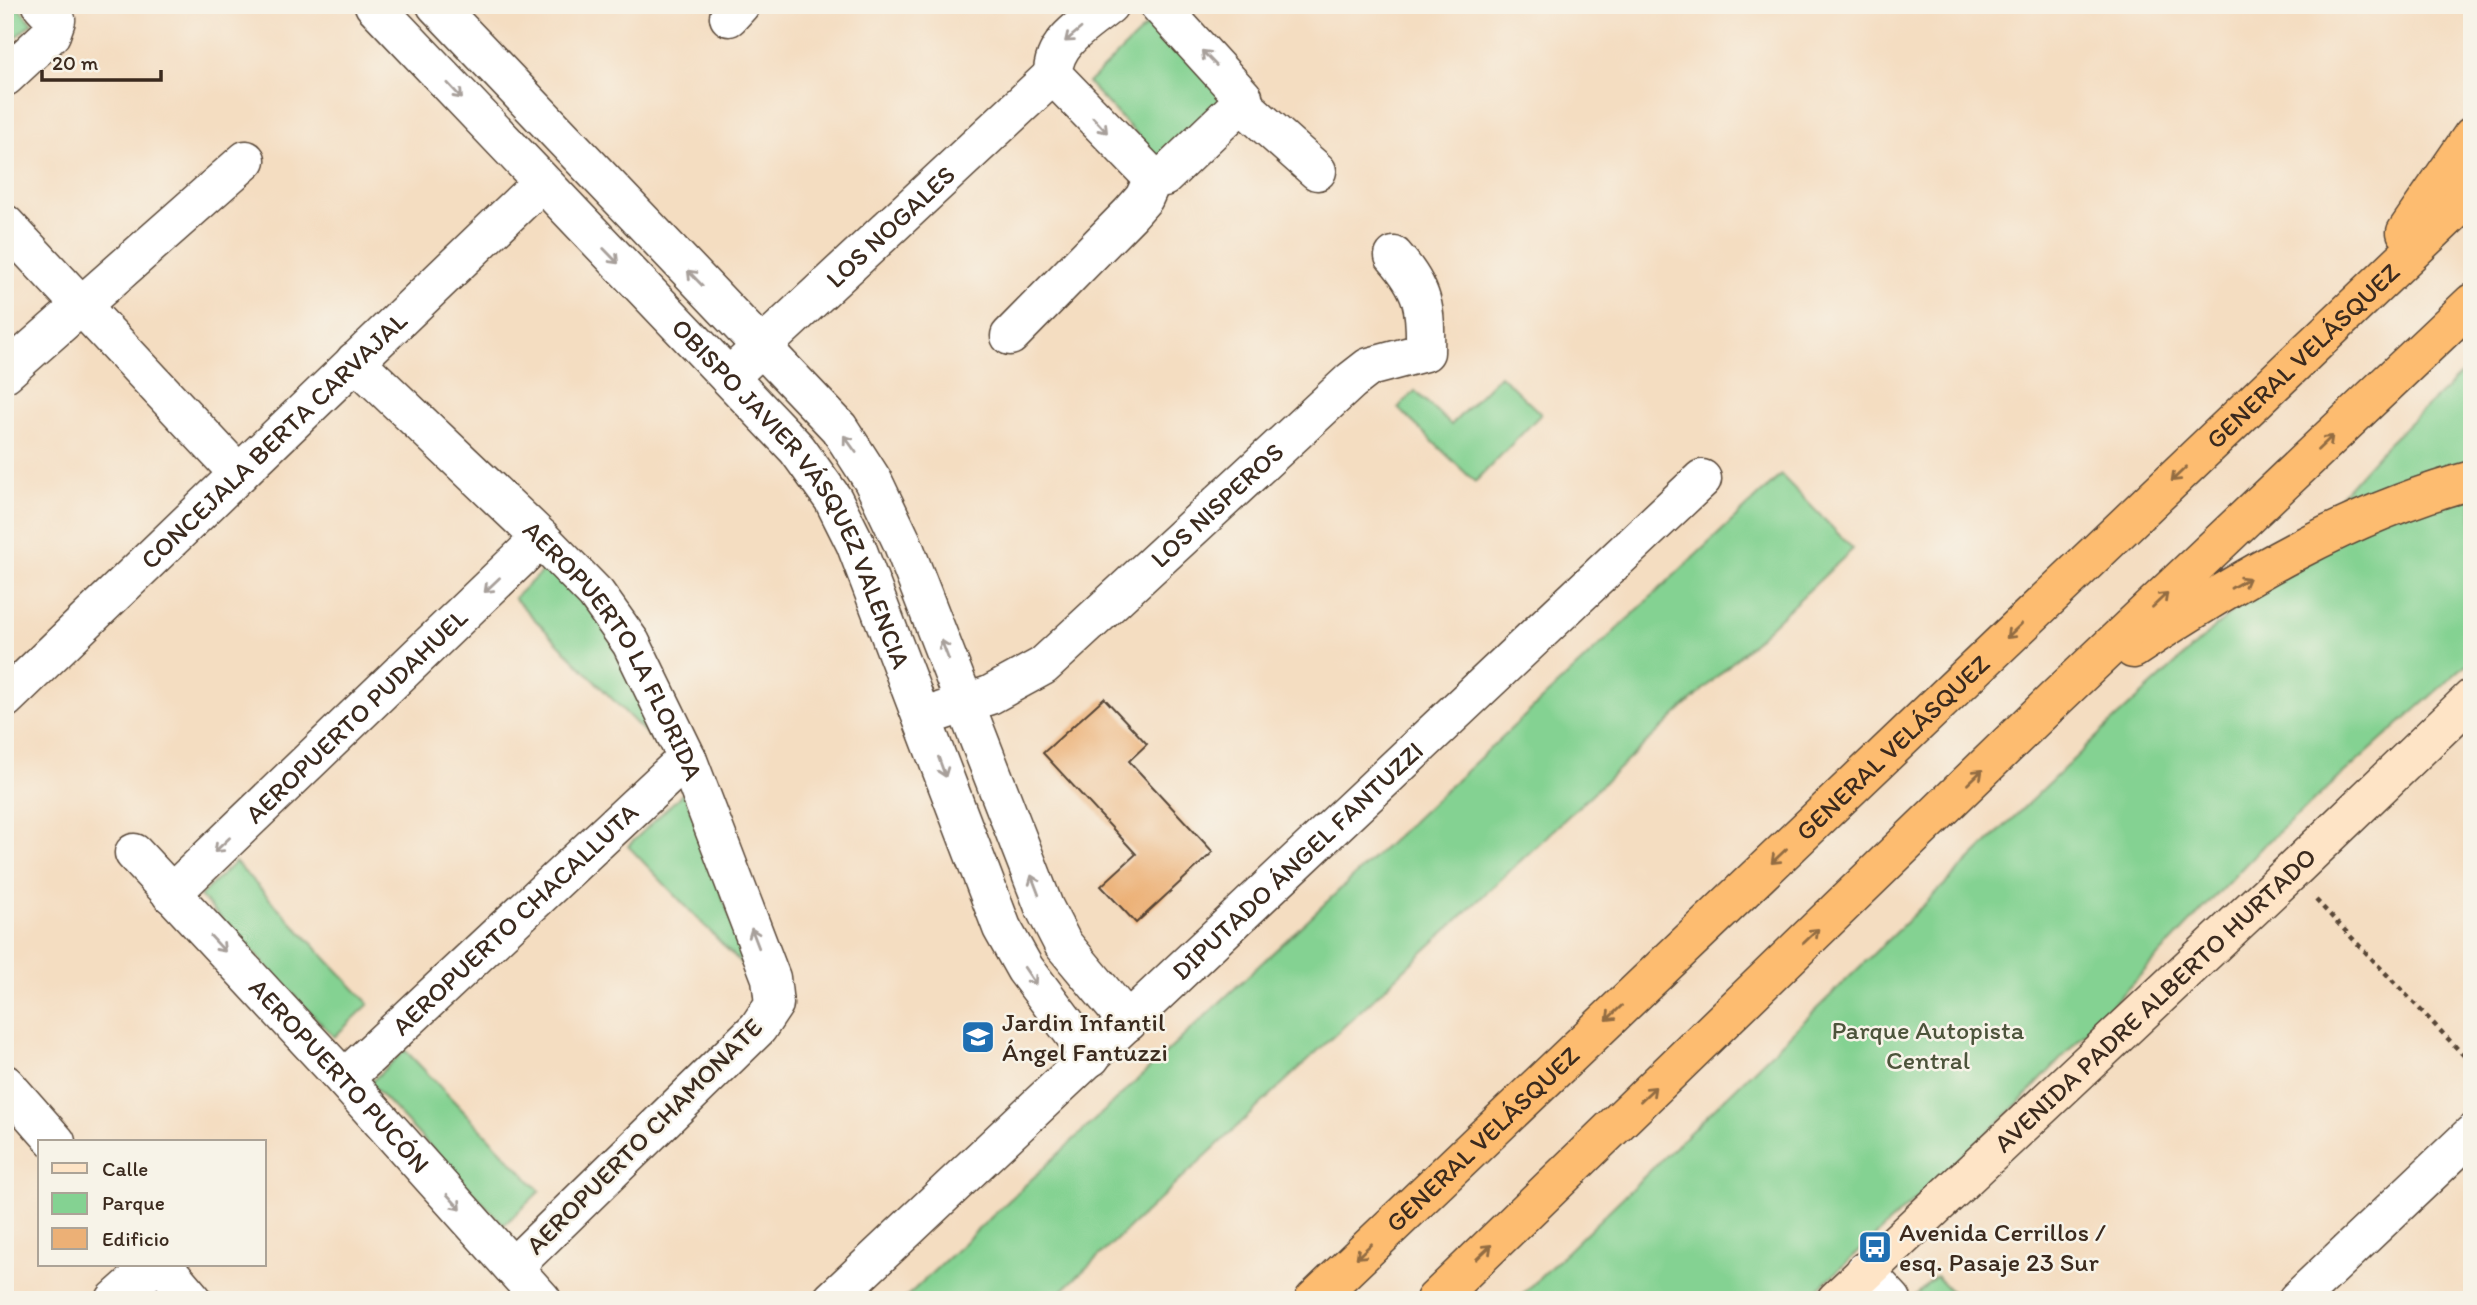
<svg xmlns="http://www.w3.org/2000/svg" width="2477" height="1305" font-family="Itim,sans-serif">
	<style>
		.green { fill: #84d292; stroke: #607e58; stroke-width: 2 }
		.building { fill: #ecb076 }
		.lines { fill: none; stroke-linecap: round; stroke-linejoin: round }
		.street-casing { stroke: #574536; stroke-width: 41 }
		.secondary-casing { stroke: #574536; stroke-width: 41 }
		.highway-casing { stroke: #574536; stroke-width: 41 }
		.path { stroke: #574536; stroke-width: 4.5; stroke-dasharray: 5 5; stroke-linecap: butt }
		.street { stroke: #fff; stroke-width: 38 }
		.secondary { stroke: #fee4c6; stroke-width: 38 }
		.highway { stroke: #fdbc70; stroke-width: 38 }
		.oneway { stroke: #a79f9a }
		.oneway2 { stroke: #926c43 }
		.labels { text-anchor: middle; stroke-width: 5; stroke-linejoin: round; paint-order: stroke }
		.street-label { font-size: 26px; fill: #3b2a1e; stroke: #f7f3e8 }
		.poi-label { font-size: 26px; fill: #3b2a1e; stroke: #f7f3e8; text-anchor: start }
		.park-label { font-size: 26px; fill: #4d543b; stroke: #f7f3e8 }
	</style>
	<rect width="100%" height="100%" fill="#f7f3e8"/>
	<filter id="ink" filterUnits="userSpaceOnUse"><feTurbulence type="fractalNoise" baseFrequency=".0143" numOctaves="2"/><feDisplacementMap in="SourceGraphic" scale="14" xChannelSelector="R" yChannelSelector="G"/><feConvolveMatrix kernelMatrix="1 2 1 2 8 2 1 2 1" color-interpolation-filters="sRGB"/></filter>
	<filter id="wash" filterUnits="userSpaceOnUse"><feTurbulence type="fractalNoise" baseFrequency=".00686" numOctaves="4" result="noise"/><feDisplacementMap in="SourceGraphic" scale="28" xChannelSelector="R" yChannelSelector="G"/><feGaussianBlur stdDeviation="1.57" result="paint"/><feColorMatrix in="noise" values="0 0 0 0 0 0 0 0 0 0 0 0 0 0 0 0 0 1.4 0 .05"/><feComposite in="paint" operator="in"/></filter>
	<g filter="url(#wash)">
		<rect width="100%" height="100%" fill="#f4ddc1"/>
		<path class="green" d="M5 5H16L32 23 5 47Z
			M1152 21 1228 98 1162 161 1088 83Z
			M2472 364V659L2263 846 2016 1106 1806 1300H1517L2114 720 2254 592 2387 444Z
			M1500 375 1541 414 1475 482 1398 408 1415 391 1451 425Z
			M1781 475 1853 549 1052 1300H903Z
			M548 566 618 639 661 749 514 598Z
			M684 792 751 974 628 846Z
			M235 862 369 1004 334 1037 200 896Z
			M405 1050 540 1191 504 1225 370 1083Z
			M1936 1276 1959 1300H1911Z"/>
		<g id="blocks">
			<path class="building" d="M1104 698 1147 744 1129 761 1213 852 1136 923 1101 886 1136 854 1043 753Z"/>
		</g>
	</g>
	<g filter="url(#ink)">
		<use href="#blocks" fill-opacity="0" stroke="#574536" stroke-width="2"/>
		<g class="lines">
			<g class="street-casing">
				<g id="street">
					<path id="s1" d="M374 5 797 449 833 499 855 543 1002 928 1025 969 1091 1057"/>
					<path d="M436 5 839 428 873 481 902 542 1044 907 1063 944 1128 1022"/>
					<path d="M1109 5C1086 24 1052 42 1053 75L1153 178 1164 177 1241 103 1243 97 1159 5"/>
					<path d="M729 17 740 5"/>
					<path d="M5 77 51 34 56 20 42 5"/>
					<path d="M1241 103 1317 171"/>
					<path d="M5 224 239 474"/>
					<path d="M1010 336 1130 214 1144 198 1153 178"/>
					<path id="s2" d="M355 361 541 538 596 594 631 643 687 758 771 978 774 1004 758 1028 513 1267"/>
					<path id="s3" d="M742 365 1053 75"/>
					<path d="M5 373 246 160"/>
					<path id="s4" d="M5 699 541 183"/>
					<path id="s5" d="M942 711 990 695 1043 666 1351 381 1369 367 1425 352C1426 308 1424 290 1394 256"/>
					<path id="s6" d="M134 853 344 1079 542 1300"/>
					<path id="s7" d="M171 894 541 538"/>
					<path id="s8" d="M344 1079 687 758"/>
					<path d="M5 1084 56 1142"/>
					<path d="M163 1265 193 1300"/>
					<path d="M1865 1271 1892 1300"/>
					<path d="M115 1300 154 1265"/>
					<path id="s9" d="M832 1300 1702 479"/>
					<path d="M2297 1300 2472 1134"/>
				</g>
			</g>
			<g class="secondary-casing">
				<g id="secondary">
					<path id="s10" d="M1836 1300 2291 872 2472 698"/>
				</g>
			</g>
			<g class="highway-casing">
				<g id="highway">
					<path d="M2406 232 2472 136"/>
					<path d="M2133 649C2238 580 2349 513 2472 480"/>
					<path id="s11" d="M1314 1300 2472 194"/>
					<path d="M1435 1300 2057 697 2472 303"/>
				</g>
			</g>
			<path class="path" d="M2316 900 2472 1064"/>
			<use href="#street" class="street"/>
			<use href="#secondary" class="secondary"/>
			<use href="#highway" class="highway"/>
		</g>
		<defs><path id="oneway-shaft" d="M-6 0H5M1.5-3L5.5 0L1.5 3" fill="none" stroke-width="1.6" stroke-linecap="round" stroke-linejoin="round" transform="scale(1.75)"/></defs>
		<g class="oneway">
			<use href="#oneway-shaft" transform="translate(1073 35) rotate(140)"/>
			<use href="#oneway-shaft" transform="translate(1209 58) rotate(-134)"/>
			<use href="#oneway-shaft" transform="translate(455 91) rotate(47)"/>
			<use href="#oneway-shaft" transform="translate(1100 125) rotate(47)"/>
			<use href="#oneway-shaft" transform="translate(611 256) rotate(46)"/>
			<use href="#oneway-shaft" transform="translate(695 278) rotate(-134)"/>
			<use href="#oneway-shaft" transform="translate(850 444) rotate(-126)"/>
			<use href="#oneway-shaft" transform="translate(492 585) rotate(136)"/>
			<use href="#oneway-shaft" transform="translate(945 650) rotate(-111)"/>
			<use href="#oneway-shaft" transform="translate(942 767) rotate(70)"/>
			<use href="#oneway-shaft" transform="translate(222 845) rotate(136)"/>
			<use href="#oneway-shaft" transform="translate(1035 885) rotate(-111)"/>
			<use href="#oneway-shaft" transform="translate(755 938) rotate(-111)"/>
			<use href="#oneway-shaft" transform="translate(218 944) rotate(47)"/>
			<use href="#oneway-shaft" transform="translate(1030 976) rotate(56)"/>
			<use href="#oneway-shaft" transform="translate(454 1202) rotate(48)"/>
		</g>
		<g class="oneway2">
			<use href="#oneway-shaft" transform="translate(2325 443) rotate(-44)"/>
			<use href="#oneway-shaft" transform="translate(2179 474) rotate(136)"/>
			<use href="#oneway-shaft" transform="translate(2240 583) rotate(-30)"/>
			<use href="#oneway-shaft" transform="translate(2160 600) rotate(-44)"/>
			<use href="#oneway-shaft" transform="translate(2014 631) rotate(136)"/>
			<use href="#oneway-shaft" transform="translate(1975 777) rotate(-44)"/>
			<use href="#oneway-shaft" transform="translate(1779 856) rotate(136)"/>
			<use href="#oneway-shaft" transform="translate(1811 936) rotate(-44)"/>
			<use href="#oneway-shaft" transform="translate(1614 1013) rotate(136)"/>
			<use href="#oneway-shaft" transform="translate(1648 1094) rotate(-44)"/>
			<use href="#oneway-shaft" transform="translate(1364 1251) rotate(136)"/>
			<use href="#oneway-shaft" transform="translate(1484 1252) rotate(-44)"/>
		</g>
	</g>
	<defs>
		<g id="school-square" transform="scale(1.75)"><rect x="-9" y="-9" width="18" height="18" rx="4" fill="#1f6fb2" stroke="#f7f3e8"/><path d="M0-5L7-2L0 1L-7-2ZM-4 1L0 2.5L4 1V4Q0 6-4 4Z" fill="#fff"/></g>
		<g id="bus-square" transform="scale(1.75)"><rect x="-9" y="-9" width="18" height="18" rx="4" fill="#1f6fb2" stroke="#f7f3e8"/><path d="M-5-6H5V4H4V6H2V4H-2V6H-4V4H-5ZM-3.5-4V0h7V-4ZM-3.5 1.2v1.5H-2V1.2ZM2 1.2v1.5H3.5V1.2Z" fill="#fff"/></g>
	</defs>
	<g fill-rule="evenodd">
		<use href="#school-square" x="978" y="1037"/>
		<use href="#bus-square" x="1875" y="1247"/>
	</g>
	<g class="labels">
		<g class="street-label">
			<text dy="9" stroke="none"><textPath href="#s3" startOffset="203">LOS NOGALES</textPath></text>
			<text dy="9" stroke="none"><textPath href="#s11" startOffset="1367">GENERAL VELÁSQUEZ</textPath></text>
			<text dy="9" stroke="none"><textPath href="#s4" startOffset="373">CONCEJALA BERTA CARVAJAL</textPath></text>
			<text dy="9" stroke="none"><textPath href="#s1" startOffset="648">OBISPO JAVIER VÁSQUEZ VALENCIA</textPath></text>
			<text dy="9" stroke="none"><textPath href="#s5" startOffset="348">LOS NISPEROS</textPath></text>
			<text dy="9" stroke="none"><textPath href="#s2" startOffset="392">AEROPUERTO LA FLORIDA</textPath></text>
			<text dy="9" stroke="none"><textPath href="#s7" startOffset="257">AEROPUERTO PUDAHUEL</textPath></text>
			<text dy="9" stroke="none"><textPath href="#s11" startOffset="800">GENERAL VELÁSQUEZ</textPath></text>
			<text dy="9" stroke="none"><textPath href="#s9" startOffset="640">DIPUTADO ÁNGEL FANTUZZI</textPath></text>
			<text dy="9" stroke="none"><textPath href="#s8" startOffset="234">AEROPUERTO CHACALLUTA</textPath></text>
			<text dy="9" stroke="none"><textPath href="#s10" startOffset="438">AVENIDA PADRE ALBERTO HURTADO</textPath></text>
			<text dy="9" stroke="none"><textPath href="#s6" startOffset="303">AEROPUERTO PUCÓN</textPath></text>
			<text transform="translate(644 1136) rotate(-45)" y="9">AEROPUERTO CHAMONATE</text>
			<text dy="9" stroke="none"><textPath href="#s11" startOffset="233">GENERAL VELÁSQUEZ</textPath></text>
		</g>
		<g class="poi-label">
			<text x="1002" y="1031">Jardin Infantil<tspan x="1002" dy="30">Ángel Fantuzzi</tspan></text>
			<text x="1899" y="1241">Avenida Cerrillos /<tspan x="1899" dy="30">esq. Pasaje 23 Sur</tspan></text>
		</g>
		<g class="park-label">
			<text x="1928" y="1039">Parque Autopista<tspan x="1928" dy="30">Central</tspan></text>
		</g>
	</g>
	<rect width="2477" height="1305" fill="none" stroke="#f7f3e8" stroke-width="28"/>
	<rect x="38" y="1140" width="228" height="126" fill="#f7f3e8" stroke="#aca397" stroke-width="2"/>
	<rect x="52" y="1163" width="35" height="10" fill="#fee4c6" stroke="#aca397" stroke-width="2"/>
	<text x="102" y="1176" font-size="21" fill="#3b2a1e">Calle</text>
	<rect x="52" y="1193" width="35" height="21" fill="#84d292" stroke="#aca397" stroke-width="2"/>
	<text x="102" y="1210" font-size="21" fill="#3b2a1e">Parque</text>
	<rect x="52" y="1228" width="35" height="21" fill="#ecb076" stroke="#aca397" stroke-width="2"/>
	<text x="102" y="1246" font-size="21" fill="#3b2a1e">Edificio</text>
	<path d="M42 70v10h119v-10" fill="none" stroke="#3b2a1e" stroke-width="3.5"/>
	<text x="52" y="70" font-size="21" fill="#3b2a1e" stroke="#f7f3e8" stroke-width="5" paint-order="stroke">20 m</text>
</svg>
